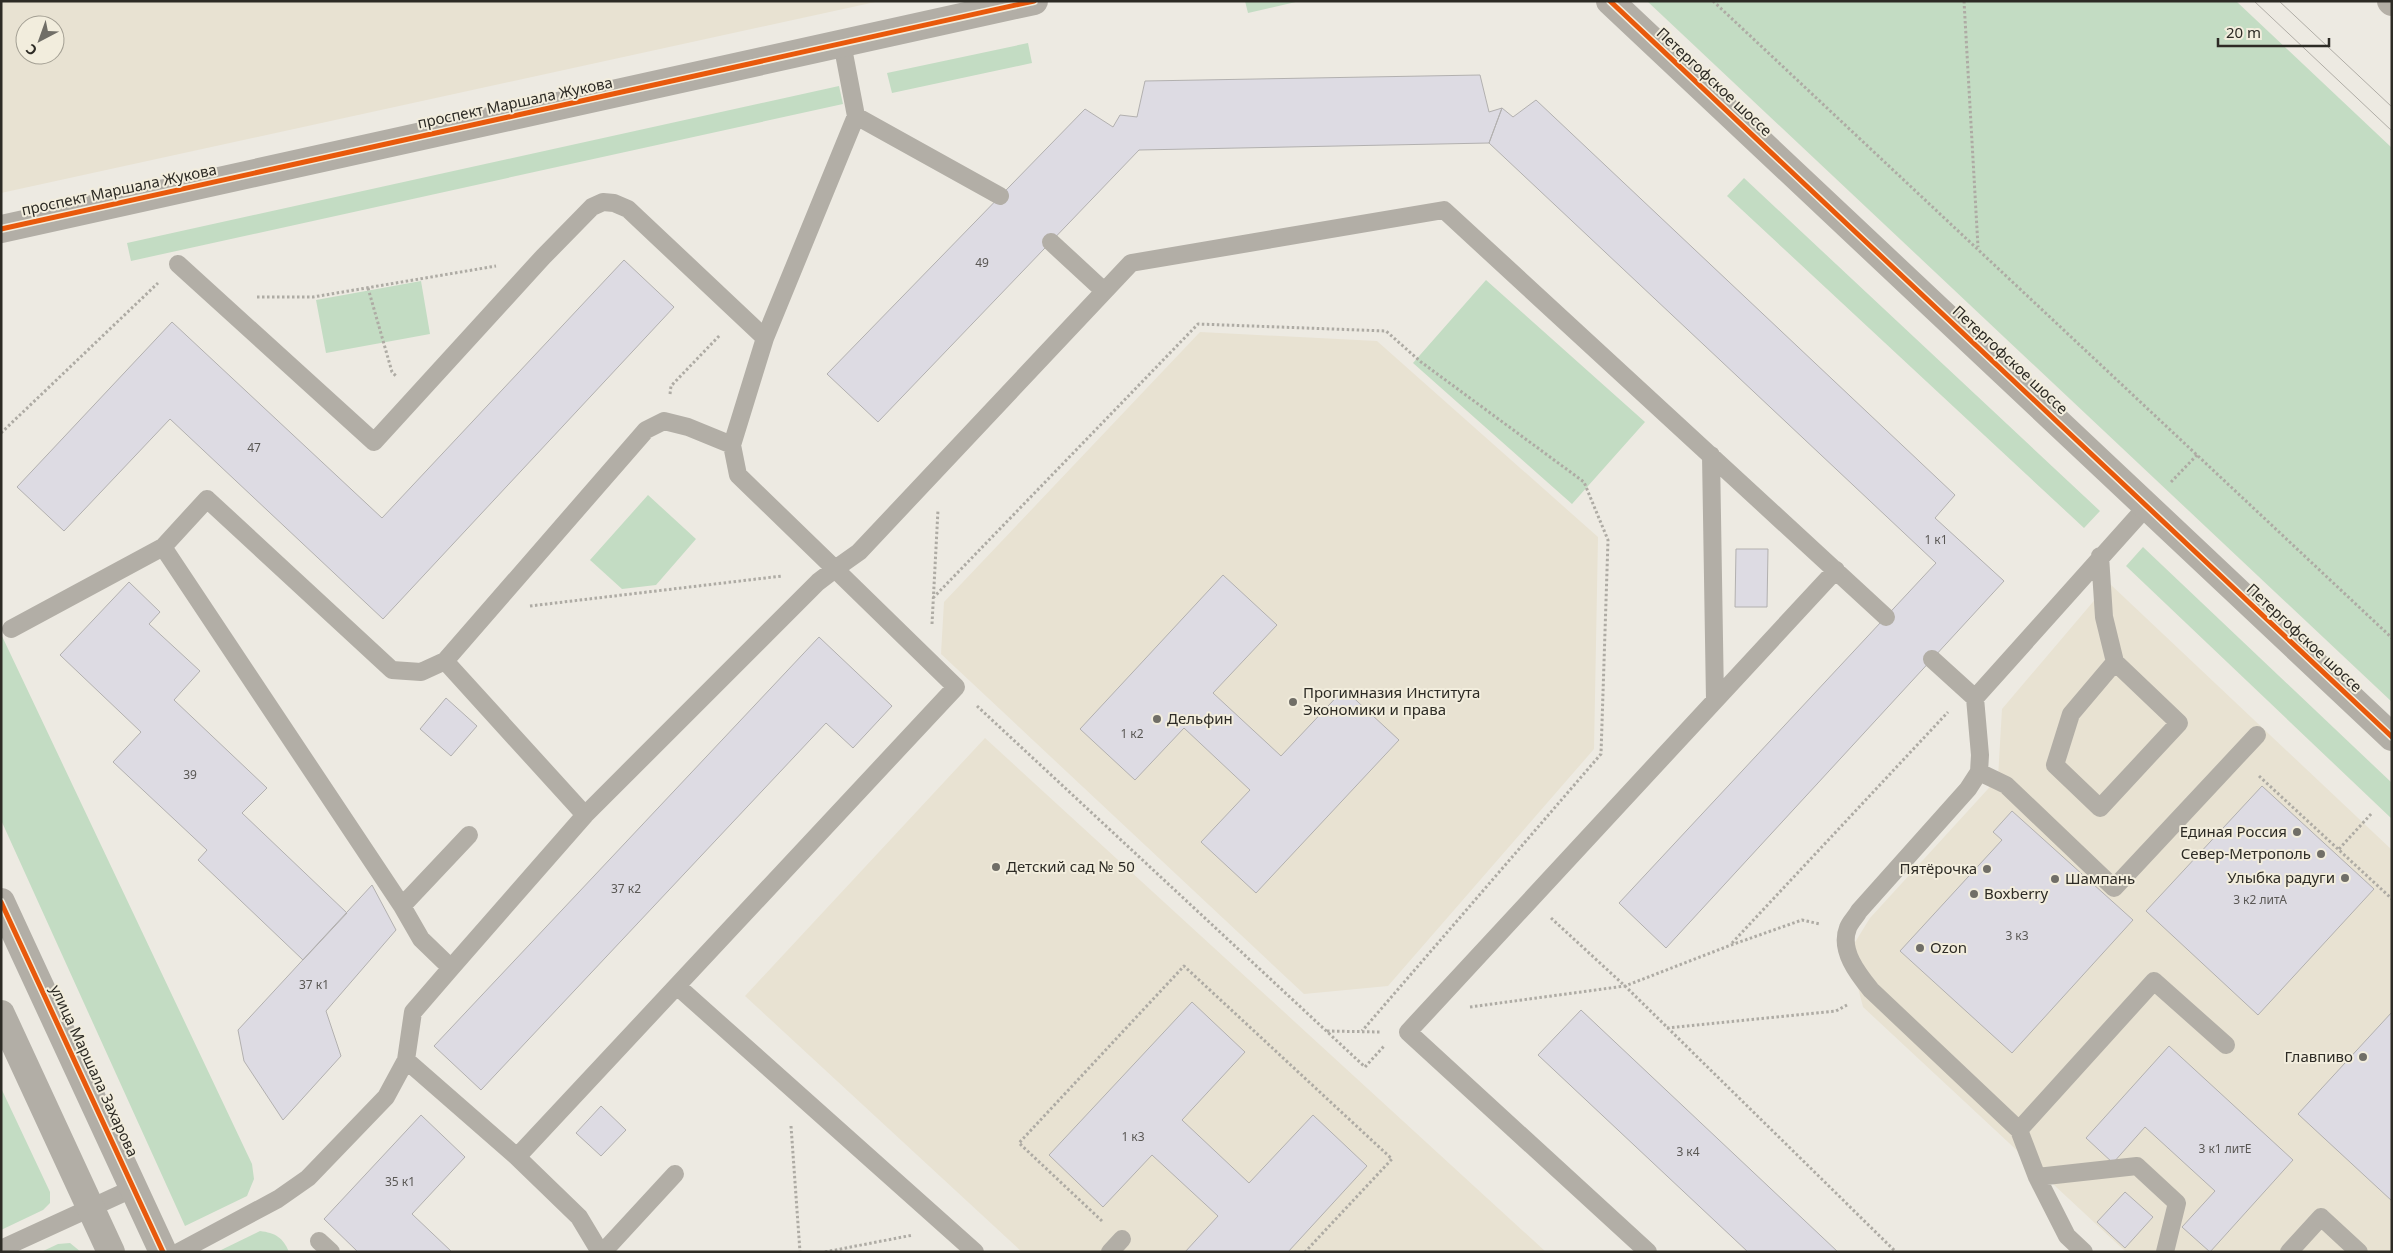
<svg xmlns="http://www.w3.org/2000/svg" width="2393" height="1253" font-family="'Noto Sans',sans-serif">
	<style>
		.built { fill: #e8e2d2; fill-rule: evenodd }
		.green { fill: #c3dcc3 }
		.building { fill: #dddbe3; stroke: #b2b0af }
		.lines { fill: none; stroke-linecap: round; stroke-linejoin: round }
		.path { stroke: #aeaba4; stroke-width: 3; stroke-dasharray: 2.5 2.5; stroke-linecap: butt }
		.service { stroke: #b2aea6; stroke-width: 18 }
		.minor { stroke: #b2aea6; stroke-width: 28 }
		.tertiary { stroke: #b2aea6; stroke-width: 28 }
		.primary { stroke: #b4afa6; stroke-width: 28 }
		.tram { stroke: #b0ada6; stroke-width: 1 }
		.cycleway-casing { stroke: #f2eddd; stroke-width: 8 }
		.cycleway { stroke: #e8590c; stroke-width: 5 }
		.poi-dot { fill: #706e67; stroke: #f2eddd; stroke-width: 2 }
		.labels { text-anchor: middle; stroke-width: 4; stroke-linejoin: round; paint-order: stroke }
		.number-label { font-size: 12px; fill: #595754 }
		.street-label { font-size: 15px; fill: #2d2b25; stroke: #f2eddd }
		.poi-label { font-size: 15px; fill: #2d2b25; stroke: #f2eddd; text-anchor: start }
	</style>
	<rect width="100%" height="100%" fill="#edeae2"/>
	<path class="built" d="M1 1H880L1 193ZM25 25H55V55H25Z
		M1200 332 1377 341 1598 537 1594 749 1388 986 1304 994 941 654 944 602Z
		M2109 583 2392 850V1252H2126L1863 1007 1849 952 1870 918 1998 778 2002 709Z
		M985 738 1546 1252H1022L745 996Z"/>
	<path class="green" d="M1245 1H1300L1248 13Z
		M1647 1H2236L2392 148V702Z
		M1028 43 1032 63 892 93 887 73Z
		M839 86 843 104 131 261 127 243Z
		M1744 178 2100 511 2084 528 1727 196Z
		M1486 280 1645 422 1572 504 1413 363Z
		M421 281 430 334 326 353 316 300Z
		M648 495 696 539 656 585 622 589 590 560Z
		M2143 547 2392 783V819L2126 566Z
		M1 634 252 1164 254 1179 247 1196 185 1226 1 820Z
		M1 1088 50 1192V1203L43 1210 1 1230Z
		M260 1231C275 1233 283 1237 289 1252H217Z
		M70 1243 81 1252H41L58 1244Z"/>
	<path class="building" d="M1480 75 1489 112 1502 108 1489 143 1139 150 878 422 827 374 1085 109 1113 127 1120 115 1137 117 1145 81Z
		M1536 100 1955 495 1935 518 2004 581 1666 948 1619 903 1936 563 1489 143 1502 108 1513 117Z
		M624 260 674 307 383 619 170 419 64 531 17 487 172 322 382 518Z
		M1736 549H1768L1767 607H1735Z
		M1223 575 1277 625 1213 693 1281 756 1344 689 1399 740 1256 893 1201 842 1250 790 1184 728 1135 780 1080 729Z
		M129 582 160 612 149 624 200 671 174 700 267 788 242 813 347 913 303 960 198 860 207 850 113 762 141 732 60 655Z
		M819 637 892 706 853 748 826 723 481 1090 434 1046Z
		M446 698 477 726 451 756 420 729Z
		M2262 786 2374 889 2258 1015 2146 911Z
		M2012 811 2133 920 2012 1053 1900 951 2002 840 1993 832Z
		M372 885 396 930 326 1011 341 1056 283 1120 244 1061 238 1030Z
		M1192 1002 1245 1052 1182 1120 1249 1183 1313 1115 1367 1166 1288 1252H1185L1218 1216 1152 1155 1103 1207 1049 1155Z
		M1581 1010 1838 1252H1748L1538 1055Z
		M2392 1012V1201L2298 1114Z
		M2169 1046 2293 1160 2210 1252 2182 1227 2215 1191 2145 1127 2113 1163 2086 1138Z
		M601 1106 626 1130 601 1156 576 1133Z
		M421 1115 465 1157 412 1214 452 1252H358L324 1219Z
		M2125 1192 2153 1217 2125 1248 2097 1222Z"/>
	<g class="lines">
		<path class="path" d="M1713 1 2392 638
			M1964 1 1978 247
			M368 288 392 372 397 377
			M257 297H313L496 266
			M670 394 671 386 720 335
			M1 433 158 283
			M2171 482 2198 454
			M933 598 1198 324 1386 331 1421 362 1584 482 1608 540 1601 754 1362 1031
			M530 606 782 576
			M932 624 938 510
			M977 706 1365 1067 1385 1045
			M2259 776 2392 899
			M2339 849 2372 813
			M1551 918 1625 986 1896 1252
			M1732 943 1948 712
			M1470 1007 1625 986 1731 945 1802 920 1820 924
			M1667 1028 1836 1011 1847 1005
			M1327 1031 1380 1032
			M791 1126 800 1252
			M1102 1221 1019 1143 1184 966 1392 1159 1305 1252
			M825 1252 913 1235"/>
		<path class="service" d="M842 43 856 116 1000 196
			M1051 242 1104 291
			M178 264 374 442 543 257 592 207 603 202 614 203 628 209 765 338
			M1711 455 1715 700
			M163 547 207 499 392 670 421 672 445 661 646 430 664 421 688 427 732 445
			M2100 556 2104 617 2115 662 2179 723 2100 808 2055 765 2071 714 2115 662
			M11 629 163 547 402 906 421 939 451 968
			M1932 659 1975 698
			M445 661 585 815
			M1979 772 2006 785 2114 888 2257 735
			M402 906 469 835
			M677 986 975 1252
			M406 1060 517 1157 579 1217 600 1252
			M2019 1130 2154 981 2226 1045
			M517 1157 956 687 835 569 859 552 1131 263 1444 210 1886 617
			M2037 1177 2137 1166 2177 1203 2165 1252
			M319 1241 331 1252
			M1 1249 134 1188
			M179 1252 278 1199 308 1178 386 1097 406 1060 413 1012 451 968 585 815 818 582 835 569 738 475 732 445 765 338 856 116
			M603 1252 675 1174
			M1110 1252 1122 1239
			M1648 1252 1408 1032 1836 570
			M2084 1252 2067 1236 2037 1177 2019 1130 1871 990C1858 974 1839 950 1848 928 1850 922 1856 917 1859 911L1968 789 1979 772 1980 755 1975 698 2147 506
			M2289 1252 2321 1217 2359 1252"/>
		<path class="minor" d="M1 229 1034 1"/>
		<path class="tertiary" d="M1610 1 2392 737
			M1 902 163 1252
			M1 1014 111 1252"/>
		<path class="primary" d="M2391 1 2392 2"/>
		<path class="tram" d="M2254 1 2392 131
			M2279 1 2392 107"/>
		<g class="cycleway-casing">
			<path id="cycleway" d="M1610 1 2392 737
				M1 229 1034 1
				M1 902 163 1252"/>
		</g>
		<use href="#cycleway" class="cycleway"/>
	</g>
	<g class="poi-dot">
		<circle cx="1293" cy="702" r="5"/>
		<circle cx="1157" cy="719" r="5"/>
		<circle cx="2297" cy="832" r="5"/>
		<circle cx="2321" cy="854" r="5"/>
		<circle cx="996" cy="867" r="5"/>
		<circle cx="1987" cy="869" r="5"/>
		<circle cx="2345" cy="878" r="5"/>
		<circle cx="2055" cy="879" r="5"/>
		<circle cx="1974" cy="894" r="5"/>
		<circle cx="1920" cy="948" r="5"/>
		<circle cx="2363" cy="1057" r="5"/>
	</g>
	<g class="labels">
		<g class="number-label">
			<text x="982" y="267">49</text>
			<text x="254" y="452">47</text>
			<text x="1936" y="544">1 к1</text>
			<text x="1132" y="738">1 к2</text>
			<text x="190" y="779">39</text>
			<text x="626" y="893">37 к2</text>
			<text x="2260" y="904">3 к2 литА</text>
			<text x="2017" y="940">3 к3</text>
			<text x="314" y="989">37 к1</text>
			<text x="1133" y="1141">1 к3</text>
			<text x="2225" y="1153">3 к1 литЕ</text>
			<text x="1688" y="1156">3 к4</text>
			<text x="400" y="1186">35 к1</text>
		</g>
		<g class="street-label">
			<text transform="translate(1714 82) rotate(43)" y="5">Петергофское шоссе</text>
			<text transform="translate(515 103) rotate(-12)" y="5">проспект Маршала Жукова</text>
			<text transform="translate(119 190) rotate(-12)" y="5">проспект Маршала Жукова</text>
			<text transform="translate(2010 360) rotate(43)" y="5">Петергофское шоссе</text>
			<text transform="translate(2304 638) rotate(43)" y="5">Петергофское шоссе</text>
			<text transform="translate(94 1071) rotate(65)" y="5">улица Маршала Захарова</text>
		</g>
		<g class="poi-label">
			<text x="1303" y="698">Прогимназия Института<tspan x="1303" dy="17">Экономики и права</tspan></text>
			<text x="1167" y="724">Дельфин</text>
			<text x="2287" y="837" text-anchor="end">Единая Россия</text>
			<text x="2311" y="859" text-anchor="end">Север-Метрополь</text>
			<text x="1006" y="872">Детский сад № 50</text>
			<text x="1977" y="874" text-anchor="end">Пятёрочка</text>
			<text x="2335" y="883" text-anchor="end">Улыбка радуги</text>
			<text x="2065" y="884">Шампань</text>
			<text x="1984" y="899">Boxberry</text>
			<text x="1930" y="953">Ozon</text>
			<text x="2353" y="1062" text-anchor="end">Главпиво</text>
		</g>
	</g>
	<rect width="2393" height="1253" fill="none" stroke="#2d2b25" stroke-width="5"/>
	<g transform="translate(40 40) rotate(221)"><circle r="24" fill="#f2eddd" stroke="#a39f93"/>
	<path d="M0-4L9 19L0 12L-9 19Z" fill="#706e67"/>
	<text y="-8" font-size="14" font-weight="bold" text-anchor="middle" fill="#2d2b25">С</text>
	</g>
	<path d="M2218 38v8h111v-8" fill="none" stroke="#2d2b25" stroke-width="2.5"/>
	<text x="2226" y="38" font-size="15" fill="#2d2b25" stroke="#f2eddd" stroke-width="4" paint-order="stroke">20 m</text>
</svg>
